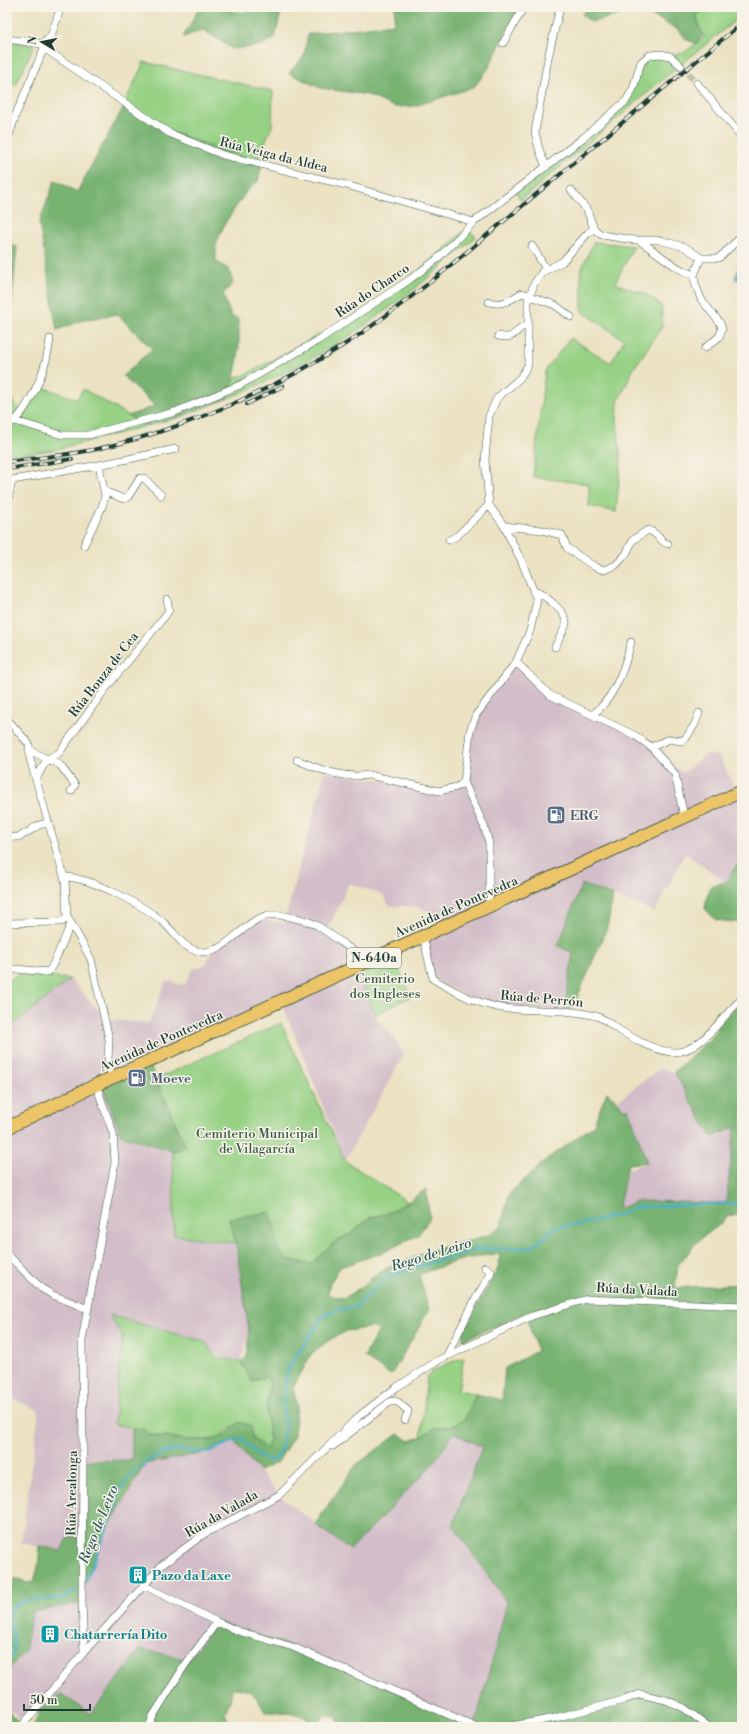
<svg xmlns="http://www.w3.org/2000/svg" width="749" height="1734" font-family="'Libre Bodoni',serif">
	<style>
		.industrial { fill: #d2bdc8 }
		.green { fill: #96d184; stroke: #5a875c }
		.forest { fill: #78b372; stroke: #4c7853 }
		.water { fill: #48b0c7; stroke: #34767e }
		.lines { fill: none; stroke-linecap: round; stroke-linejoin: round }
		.stream { stroke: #48b0c7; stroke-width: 2.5 }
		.street-tunnel { stroke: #c2c1a6; stroke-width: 7; stroke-dasharray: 7 3.5; stroke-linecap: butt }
		.street-casing { stroke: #3e5649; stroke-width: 8 }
		.primary-casing { stroke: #3e5649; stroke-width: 14 }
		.street { stroke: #fff; stroke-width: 7 }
		.primary { stroke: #ecc569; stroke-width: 12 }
		.rail-casing { stroke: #1f3d34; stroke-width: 4 }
		.rail { stroke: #f7f3e8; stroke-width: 2.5; stroke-dasharray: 8; stroke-linecap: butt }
		.labels { text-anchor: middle; stroke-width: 3; stroke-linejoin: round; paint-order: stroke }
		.shield { fill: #f7f3e8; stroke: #60746a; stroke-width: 1 }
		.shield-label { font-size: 12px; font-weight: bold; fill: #1f3d34 }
		.street-label { font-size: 13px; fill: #1f3d34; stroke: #f7f3e8 }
		.service-label { font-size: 13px; font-weight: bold; fill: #4e5e75; stroke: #f7f3e8; text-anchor: start }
		.park-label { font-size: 13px; fill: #375b44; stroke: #f7f3e8 }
		.culture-label { font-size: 13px; font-weight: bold; fill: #0d838f; stroke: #f7f3e8; text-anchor: start }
		.water-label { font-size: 14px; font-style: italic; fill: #295a59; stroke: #f7f3e8 }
	</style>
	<rect width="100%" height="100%" fill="#f7f3e8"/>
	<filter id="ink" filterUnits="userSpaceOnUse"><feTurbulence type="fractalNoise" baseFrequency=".025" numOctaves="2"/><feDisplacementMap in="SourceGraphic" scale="8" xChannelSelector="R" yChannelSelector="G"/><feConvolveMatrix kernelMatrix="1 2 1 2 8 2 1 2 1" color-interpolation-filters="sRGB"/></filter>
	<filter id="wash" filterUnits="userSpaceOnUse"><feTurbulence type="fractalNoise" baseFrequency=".012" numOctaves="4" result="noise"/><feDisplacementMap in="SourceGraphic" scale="16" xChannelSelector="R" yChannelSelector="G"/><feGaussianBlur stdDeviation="0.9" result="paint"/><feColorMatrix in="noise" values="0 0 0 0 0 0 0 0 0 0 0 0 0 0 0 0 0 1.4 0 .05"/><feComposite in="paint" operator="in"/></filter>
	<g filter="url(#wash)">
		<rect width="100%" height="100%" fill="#ebe2c2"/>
		<path class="industrial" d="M516 662 550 695 636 736 683 773 706 754 719 756 737 793 742 791V873L736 865 726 882 685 853 655 912 582 884 558 947 573 953 564 1011 483 1004 433 979 423 936 444 926 441 918 416 906H389L383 895 349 883 326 934 359 958V976L375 1015 392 1035 404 1054 345 1161 281 1001 100 1079 121 1135 173 1151 175 1235 236 1243 249 1331 241 1362 223 1358 196 1340 109 1316 123 1336 114 1424 132 1428V1460H100L82 1538 61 1551 21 1543 39 1411 7 1396V1030L70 979 108 1020 149 1023 166 981 185 985 192 970 206 964 212 951 262 917 268 921 284 923 325 772 401 783 439 791 464 782 476 715Z
			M659 1069 674 1072 699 1115 735 1127 731 1203 638 1201 618 1209 628 1169 647 1162 628 1108 624 1111 617 1101Z
			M454 1433 483 1446 453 1525 507 1603 475 1726 141 1650 91 1714 61 1694 20 1718 7 1708V1671L25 1651 32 1612 82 1586 86 1581 103 1536 145 1464 205 1453 234 1441 279 1495 349 1550 430 1467Z"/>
		<path class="green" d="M221 7H257C242 17 237 15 221 7Z
			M703 7H742V15L667 76 521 200 515 191 626 101 647 58 684 53 704 37 699 27 697 16Z
			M7 40 34 46 16 85 7 84Z
			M144 62 273 91 272 126 256 163 169 133 125 102Z
			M467 229 476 237C431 276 385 315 333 346 299 366 263 384 226 399L235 378 245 375 361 312 409 280Z
			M594 242 634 246 615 283 648 295 662 306V327L634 368 618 402 617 423 621 460 616 512 589 506V484L533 477 545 371 570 338 611 363 624 340 582 311 581 270Z
			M42 387 77 399 83 389 146 426 54 450 7 456V394L22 412 30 399Z
			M395 960 411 996 375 1015 359 976Z
			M19 974 70 979 7 1030V981Z
			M281 1023 345 1161 408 1202 386 1214 371 1217 350 1234 335 1242 311 1264 289 1260 278 1249 229 1218 236 1243 174 1235 173 1151 186 1147 156 1079Z
			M109 1315 205 1342 216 1357 241 1362 252 1381 268 1377C272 1388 267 1397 267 1408 267 1423 271 1435 267 1450L252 1438 240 1422 216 1439 190 1440 150 1435 144 1429 132 1428 114 1424 123 1336Z
			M464 1357 458 1390 476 1394 465 1419 450 1427 434 1428 421 1437 427 1376 444 1365Z
			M7 1644 14 1652 7 1664Z"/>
		<path class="forest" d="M200 7H221L232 13 247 14 257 7H282L275 38 262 45 233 49 203 30 183 37Z
			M395 7H519L488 69 474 87 415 106 394 107 368 95 320 88 289 73 304 56 308 34 394 24Z
			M587 7H703L697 16 699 27 703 34 696 43 687 40 679 30 653 16 636 13 623 14 592 22 582 15Z
			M123 108 163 129 262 164 258 181 246 192 225 223 216 244V261L229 270 233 283 223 294 231 316 238 319C241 350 238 370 226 399L180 417 146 426 128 416 155 406 123 376 152 349 117 314 83 320 57 330 39 223 55 180 77 192Z
			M7 242 17 247 9 332 7 337Z
			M737 865 742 873V923L716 920 705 909 707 896 712 885 726 882Z
			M582 884 613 896 607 928 571 1012 564 1011 573 953 558 946Z
			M742 999V1216L728 1215 722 1223 699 1240 678 1265 675 1288 742 1284V1727H341L336 1716 324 1715 318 1727H314C304 1710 283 1712 265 1712 255 1695 254 1689 232 1688L230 1701 225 1712 230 1727H36L34 1725 40 1710 61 1694 91 1714 141 1649 189 1660 217 1622 293 1647 475 1726 507 1603 453 1525 482 1447 454 1433 430 1467 350 1550 315 1524 356 1465 398 1434 410 1441 421 1437 434 1428 450 1427 465 1419 476 1394 502 1400 505 1368 537 1351 525 1313 463 1340V1333L498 1268 500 1254C471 1255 446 1264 419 1275L429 1310 391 1375 364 1357 379 1330 372 1327 347 1331 329 1340 311 1354 293 1388 297 1406 294 1435 278 1462 259 1471 234 1441 205 1453 145 1464 103 1536 86 1581 79 1588 82 1603 32 1612 25 1651 7 1671V1664L14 1652 7 1644V1596L10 1595 15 1578 27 1583 34 1581 38 1567 40 1546 61 1551 68 1537 82 1538 83 1461 132 1460V1428L144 1429 150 1435C166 1437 203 1444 217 1439 226 1436 233 1428 240 1422L251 1426 252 1438 267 1449C271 1435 267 1423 267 1408 267 1397 272 1388 268 1377L252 1381 241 1362 247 1356 249 1331 236 1243 229 1218 271 1212 278 1249 289 1260 311 1264 335 1242 350 1234 371 1217 386 1214 408 1202 426 1189 430 1218 418 1235 384 1252 340 1267 330 1283 328 1295 344 1298 363 1286 378 1272 430 1251 488 1235 501 1227 509 1194 547 1159 593 1126 607 1092 617 1101 624 1110 628 1108 647 1162 628 1164 618 1209 638 1201 726 1203 735 1127 712 1137 674 1072 710 1039 721 1022Z
			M148 1061 186 1147 173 1151 121 1135 101 1082Z
			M7 1711 21 1723 18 1727H7Z"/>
		<path class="water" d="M739 266 742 267V281L735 279Z"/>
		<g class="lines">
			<path class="stream" d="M86 1581 113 1513 120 1489 133 1472 151 1459 170 1450H182L205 1453 234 1441 243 1439 253 1451 266 1460H274L280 1453 285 1427 283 1404 288 1369 323 1316 337 1310 356 1307 388 1276 478 1249 530 1248 545 1237 555 1227 581 1224 619 1215 637 1207 742 1203
				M7 1664 14 1652 13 1633 8 1619 13 1606 23 1601 62 1598 76 1590"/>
		</g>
	</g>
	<g filter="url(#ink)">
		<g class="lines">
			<path class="street-tunnel" d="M681 66 697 83"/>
			<g class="street-casing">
				<path id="street" d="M7 39 42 44
					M503 43 524 7
					M42 44 44 48 169 133 223 155 346 185 474 222
					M42 44 51 36 61 7
					M697 83 742 137
					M7 142 16 114 44 48
					M546 167 539 149 535 132 548 58 560 7
					M571 190 587 210 594 229
					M641 242C659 253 674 269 694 275
					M532 246 546 269
					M701 258 694 275 695 283 701 299 720 323 722 329 719 337 705 348
					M489 302C503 306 510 300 522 293L555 305 571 317
					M498 336C514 339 512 335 523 326H528
					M15 421C34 399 47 367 50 339
					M7 424 15 421 62 435H88L175 412 240 385 317 341 409 280 436 260 474 222 583 138 626 101 633 89 641 62 650 55 661 54 670 56 681 66
					M7 481 99 465 176 449
					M104 491 124 499 128 497 140 478H144L161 495
					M7 506 12 480
					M504 526 542 530 562 535 567 548 595 567 604 570 616 565 626 554 633 540 648 530C657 532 660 542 668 544
					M449 540 457 536 489 505
					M84 545 102 507 105 496 99 465
					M533 591C543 593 568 613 566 624 564 631 558 640 555 647
					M516 662 550 695 636 736 651 747 675 774 684 817
					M592 715C614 699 625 668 631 642
					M7 719 29 744 30 759 65 880 67 916 91 959 109 1039 108 1061 112 1077
					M651 747 670 739 681 741 686 738 695 724 699 713
					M29 749 35 753 60 765 75 785 71 791
					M297 760C321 770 343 779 369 775L439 791 457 787 464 782
					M36 779 47 759 59 753 64 746 106 688 165 616 169 610 167 599
					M7 837C21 839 26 833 37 826 40 824 45 824 49 823
					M64 877C90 877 146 906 165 924 175 933 183 948 197 951 224 958 241 923 265 916 276 912 308 920 318 926 335 937 351 950 368 961
					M489 906V843L484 826 464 782 470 731 476 715 516 662 530 631 537 600 522 562 504 526 489 505 485 459 489 416 497 398 520 378 528 365V301L534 284 542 272 562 262 588 233 594 229 602 235 634 240H659L685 247 701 258H719L742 236
					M7 923 59 922 64 921 67 916
					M423 936 433 979C459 994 484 1008 514 1009 542 1011 569 1009 596 1016 603 1018 610 1024 616 1028 633 1039 655 1052 675 1052 702 1052 723 1014 742 999
					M7 972 16 969 48 972C54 967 66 933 71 924
					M7 1254 41 1288 53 1295 88 1309
					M446 1357 477 1296 490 1275 491 1271 485 1267
					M333 1446 391 1401 398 1402 408 1411 405 1420
					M143 1585 217 1622 238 1631 293 1647 477 1727
					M84 1652 162 1565 204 1534 279 1495 359 1416 397 1387 439 1360 532 1316 587 1299 742 1306
					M21 1727 84 1652 82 1603 83 1461 82 1340 115 1162 113 1133 96 1085
					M149 1727 153 1716 185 1665 217 1622
					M506 1727 555 1718 624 1700 640 1694 666 1700 684 1708 709 1727"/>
			</g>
			<g class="primary-casing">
				<path id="primary" d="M7 1128 96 1085 742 791"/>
			</g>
			<use href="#street" class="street"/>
			<use href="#primary" class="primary"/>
			<g class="rail-casing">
				<path id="rail" d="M247 404 283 386
					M7 462C37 458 68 455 97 449 184 429 267 393 342 346 374 326 403 303 433 280L742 23
					M7 469 72 459"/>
			</g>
			<use href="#rail" class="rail"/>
		</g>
	</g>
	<defs>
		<g id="fuel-square" transform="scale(1)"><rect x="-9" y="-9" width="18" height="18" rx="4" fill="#5c6f8a" stroke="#f7f3e8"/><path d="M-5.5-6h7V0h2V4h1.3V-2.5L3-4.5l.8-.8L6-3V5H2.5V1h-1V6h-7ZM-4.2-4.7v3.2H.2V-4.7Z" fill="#fff"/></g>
		<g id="building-square" transform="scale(1)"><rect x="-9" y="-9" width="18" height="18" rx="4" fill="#0f9aa8" stroke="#f7f3e8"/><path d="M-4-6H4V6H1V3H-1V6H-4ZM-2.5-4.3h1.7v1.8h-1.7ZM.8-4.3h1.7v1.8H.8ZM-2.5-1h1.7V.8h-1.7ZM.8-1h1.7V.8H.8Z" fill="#fff"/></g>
	</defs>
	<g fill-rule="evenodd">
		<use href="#fuel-square" x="556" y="815"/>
		<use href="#fuel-square" x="137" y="1078"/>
		<use href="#building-square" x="138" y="1575"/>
		<use href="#building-square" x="50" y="1634"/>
	</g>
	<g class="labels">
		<rect class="shield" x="347" y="948" width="54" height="20" rx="3"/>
		<g class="shield-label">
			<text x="374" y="962">N-640a</text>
		</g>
		<g class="street-label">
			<text transform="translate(274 154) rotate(14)" y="5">Rúa Veiga da Aldea</text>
			<text transform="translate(372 290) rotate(-34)" y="5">Rúa do Charco</text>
			<text transform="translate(103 674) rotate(-52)" y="5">Rúa Bouza de Cea</text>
			<text transform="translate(456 906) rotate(-24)" y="5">Avenida de Pontevedra</text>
			<text transform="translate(542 998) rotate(5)" y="5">Rúa de Perrón</text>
			<text transform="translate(161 1040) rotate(-24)" y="5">Avenida de Pontevedra</text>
			<text transform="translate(637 1289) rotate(3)" y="5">Rúa da Valada</text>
			<text transform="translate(71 1493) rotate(-89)" y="5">Rúa Arealonga</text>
			<text transform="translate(221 1513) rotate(-30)" y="5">Rúa da Valada</text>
		</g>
		<g class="service-label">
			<text x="570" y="820">ERG</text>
			<text x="151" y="1083">Moeve</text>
		</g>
		<g class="park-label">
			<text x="385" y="983">Cemiterio<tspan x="385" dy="15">dos Ingleses</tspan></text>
			<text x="257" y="1138">Cemiterio Municipal<tspan x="257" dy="15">de Vilagarcía</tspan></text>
		</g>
		<g class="culture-label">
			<text x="152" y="1580">Pazo da Laxe</text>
			<text x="64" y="1639">Chatarrería Dito</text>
		</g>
		<g class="water-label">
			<text transform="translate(431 1254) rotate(-17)" y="5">Rego de Leiro</text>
			<text transform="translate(98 1524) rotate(-68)" y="5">Rego de Leiro</text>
		</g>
	</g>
	<rect width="749" height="1734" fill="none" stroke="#f7f3e8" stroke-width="24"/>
	<g transform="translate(42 42) rotate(280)" stroke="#f7f3e8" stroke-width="3" paint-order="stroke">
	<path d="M0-3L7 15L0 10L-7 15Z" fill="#1f3d34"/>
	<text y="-6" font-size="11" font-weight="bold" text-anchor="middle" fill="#1f3d34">N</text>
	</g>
	<path d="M24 1704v6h66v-6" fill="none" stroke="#1f3d34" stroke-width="2"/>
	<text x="30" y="1704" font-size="12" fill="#1f3d34" stroke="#f7f3e8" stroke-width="3" paint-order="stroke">50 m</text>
</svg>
